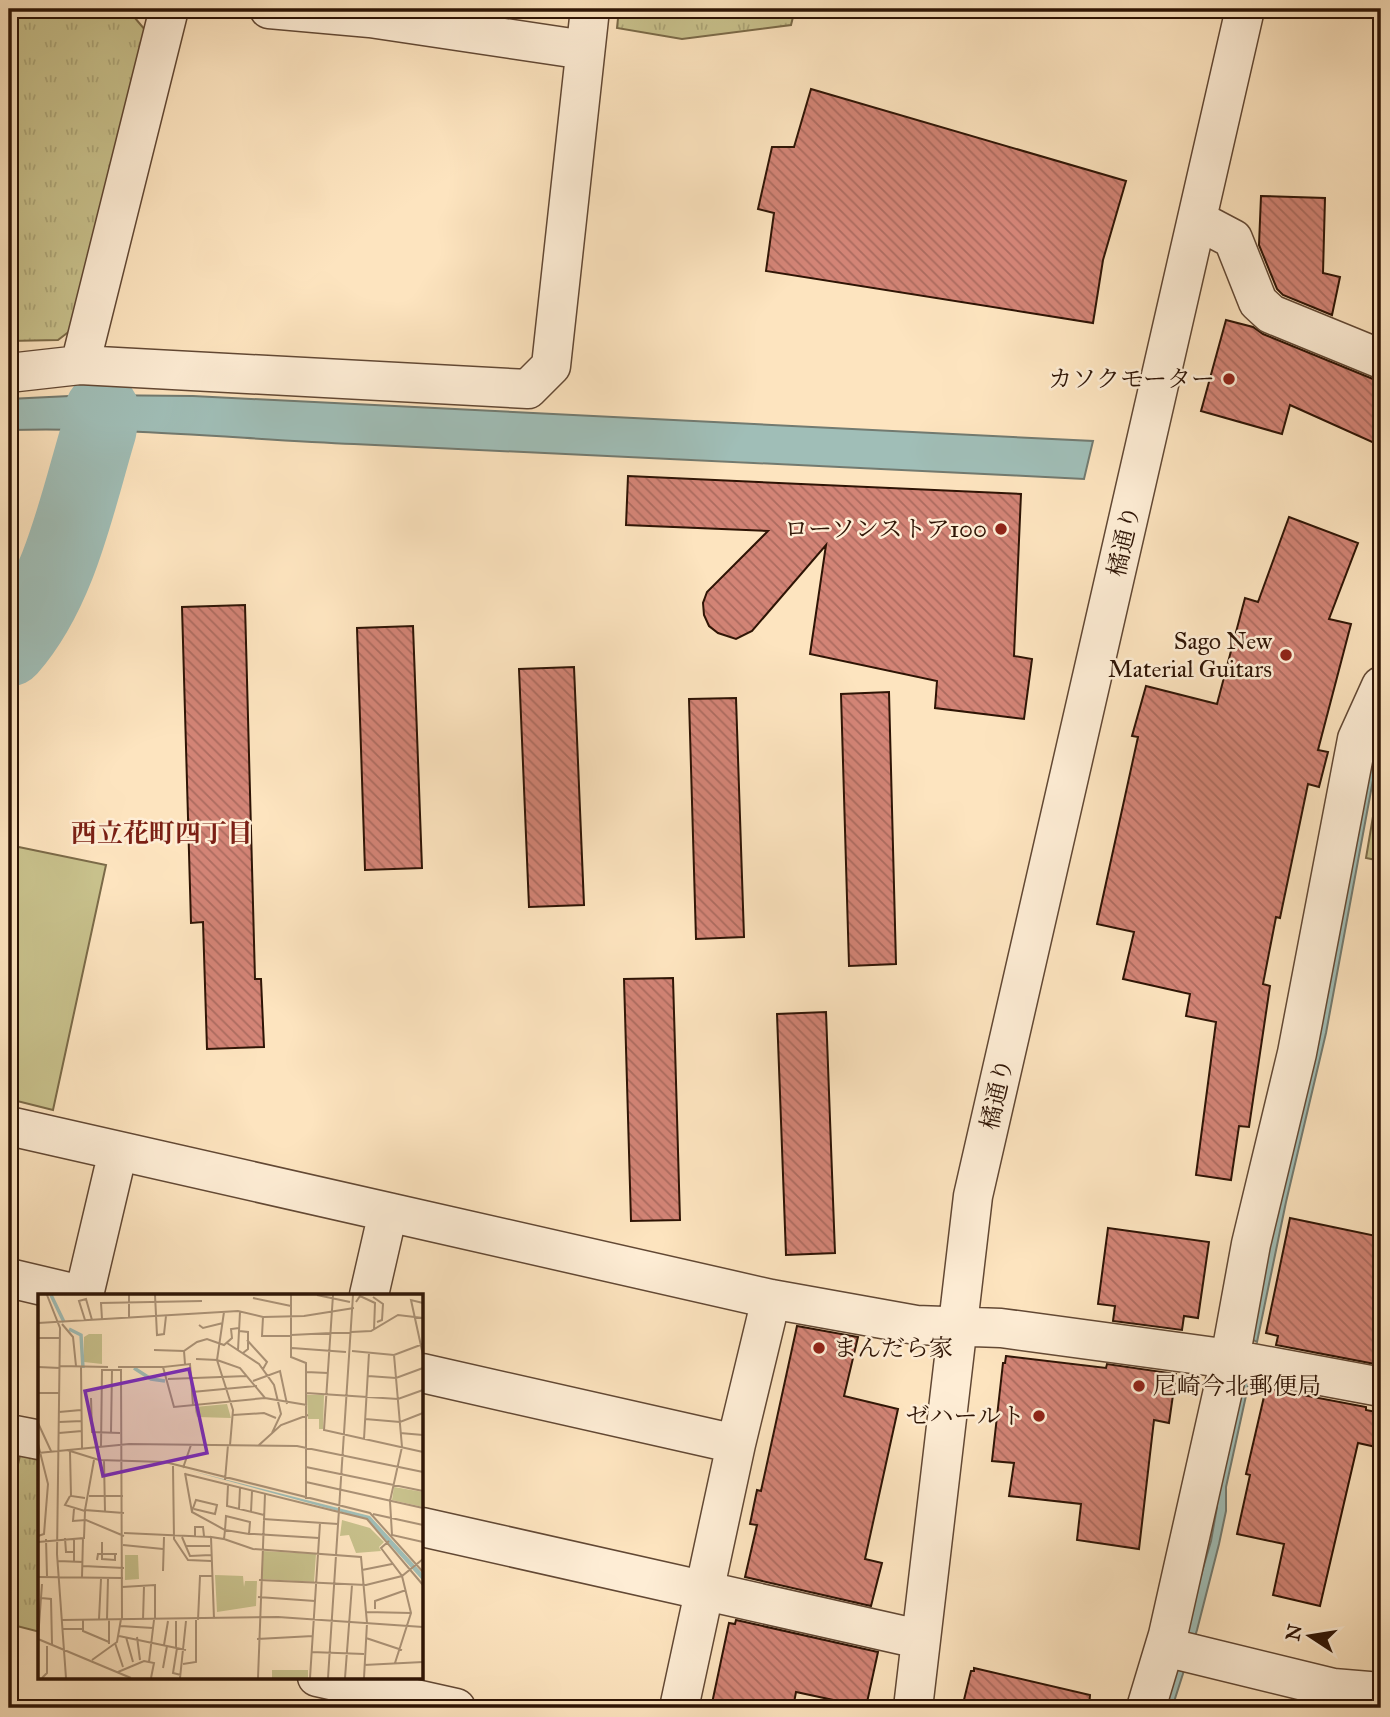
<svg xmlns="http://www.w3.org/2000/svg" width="1390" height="1717" font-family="'IM FELL Great Primer','Noto Serif JP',serif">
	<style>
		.grass { fill: #c8c18c; stroke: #7b6a48; stroke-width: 2 }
		.park { fill: url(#park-tufts); stroke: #7b6a48; stroke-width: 2 }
		.water { fill: #a0beb7; stroke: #727a70; stroke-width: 2 }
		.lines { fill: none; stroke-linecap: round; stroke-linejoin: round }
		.river { stroke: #a0beb7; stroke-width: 75 }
		.building { fill: url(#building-back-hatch); stroke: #2e1405; stroke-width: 2 }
		.minor-casing { stroke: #624834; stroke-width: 41 }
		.minor { stroke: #feedd5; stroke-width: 38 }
		.poi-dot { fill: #8f2418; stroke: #feedd5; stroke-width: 2.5 }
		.labels { text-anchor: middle; stroke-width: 5; stroke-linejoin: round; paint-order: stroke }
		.poi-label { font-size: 24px; fill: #2e1405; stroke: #feedd5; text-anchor: end }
		.street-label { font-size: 24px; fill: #2e1405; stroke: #feedd5 }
		.neighbourhood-label { font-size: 26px; font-weight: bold; fill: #7a1f14; stroke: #feedd5 }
		.inset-river { fill: none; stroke: #a0beb7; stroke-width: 3.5 }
		.inset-road { fill: none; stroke: #aa9175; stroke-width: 2 }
		.view { fill: #7b2cbf; fill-opacity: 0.15; stroke: #7b2cbf; stroke-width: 3.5 }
		.inset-edge { fill: none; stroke: #2e1405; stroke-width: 3.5 }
	</style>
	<defs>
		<pattern id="park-tufts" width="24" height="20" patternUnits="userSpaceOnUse" patternTransform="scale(1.75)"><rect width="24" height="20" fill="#c8c18c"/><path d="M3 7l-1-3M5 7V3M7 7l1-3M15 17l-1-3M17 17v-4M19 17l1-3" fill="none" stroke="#aca577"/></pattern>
		<pattern id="building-back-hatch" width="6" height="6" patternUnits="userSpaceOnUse" patternTransform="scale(1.75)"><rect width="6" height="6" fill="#d38476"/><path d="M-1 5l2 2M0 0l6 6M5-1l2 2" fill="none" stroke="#ac6b5f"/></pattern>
	</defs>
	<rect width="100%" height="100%" fill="#fde4bf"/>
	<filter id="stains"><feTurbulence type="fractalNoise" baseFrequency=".00286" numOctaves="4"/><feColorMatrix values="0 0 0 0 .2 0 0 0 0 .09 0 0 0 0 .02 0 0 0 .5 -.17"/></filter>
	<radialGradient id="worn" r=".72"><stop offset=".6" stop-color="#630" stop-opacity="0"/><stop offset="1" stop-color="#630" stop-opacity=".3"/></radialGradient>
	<path class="grass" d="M9 845 106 865 53 1110 9 1099Z"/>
	<path class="park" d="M9 9H68L135 18 146 31 75 327 58 340 9 341Z
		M619 9H795L791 25 682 39 617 28Z
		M1381 769V861L1366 858Z
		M20 1455 40 1460V1632L9 1624V1506Z"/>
	<path class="water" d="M90 395 193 396 1093 441 1084 479C841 466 598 455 354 444 239 439 124 427 9 430V399Z
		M1381 709V737L1326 1033 1286 1202 1257 1342 1248 1337Z
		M1249 1382 1226 1487V1511L1219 1544 1197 1630 1172 1708H1162L1211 1541 1217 1507 1215 1501 1238 1384Z"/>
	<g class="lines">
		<path class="river" d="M9 649C60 591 77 503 99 430L102 411"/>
	</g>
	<path class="building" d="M811 89 1126 181 1103 260 1093 323 766 271 774 213 758 209 772 147H794Z
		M1261 196 1325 198 1323 273 1340 277 1332 315 1283 295 1277 289 1259 245Z
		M1226 320 1253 327 1263 334 1373 379 1381 381V446L1290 405 1282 434 1201 411Z
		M628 476 1021 494 1014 656 1032 659 1024 719 935 708 937 681 810 654 826 545 752 631 736 639 718 633 709 626 704 615 703 603 707 592 768 531 626 525Z
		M1289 517 1358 543 1329 619 1351 624 1318 750 1328 752 1319 787 1308 784 1280 918 1276 917 1263 984 1270 986 1249 1127 1239 1126 1231 1180 1196 1175 1216 1022 1186 1016 1190 994 1123 979 1134 932 1097 924 1138 737 1132 736 1146 686 1217 704 1245 598 1258 602Z
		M245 605 255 979H261L264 1047 207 1049 203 922 191 923 182 607Z
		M413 626 422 868 365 870 357 628Z
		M574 667 584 905 529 907 519 669Z
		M889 692 896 964 849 966 841 694Z
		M736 698 744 937 696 939 689 699Z
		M673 978 680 1220 631 1221 624 979Z
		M826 1012 835 1253 786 1255 777 1014Z
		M1290 1218 1381 1237V1331L1375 1364 1276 1345 1278 1336 1266 1333Z
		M1108 1228 1209 1242 1198 1318 1184 1316 1182 1330 1113 1321 1115 1306 1098 1304Z
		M797 1326 858 1337 844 1396 898 1409 865 1559 882 1563 871 1606 745 1577 757 1525 750 1524 757 1490 761 1491Z
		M1006 1356 1106 1368 1107 1364 1176 1374 1169 1423 1154 1420 1139 1549 1077 1540 1081 1504 1009 1496 1014 1463 992 1461 1003 1363H1005Z
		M1266 1388 1366 1407V1410L1381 1413V1425L1376 1447 1358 1443 1320 1606 1273 1595 1284 1544 1237 1534 1250 1475 1246 1474Z
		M736 1620 878 1652 866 1707 796 1692 793 1708H711L729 1623 735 1624Z
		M974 1668 1090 1695 1089 1708H962L971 1671H974Z"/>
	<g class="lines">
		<g class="minor-casing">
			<path id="minor" d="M269 9 370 18 585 50
				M1197 220 1233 239 1258 302 1271 314 1381 359
				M80 365 169 9
				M9 373 80 365 528 389 551 366 590 9
				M9 1126 771 1299 916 1325 1001 1328 1230 1359 1381 1387
				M9 1278 81 1295
				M84 1295 118 1151
				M369 1295 388 1212
				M422 1373 736 1444
				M9 1434 40 1440
				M422 1527 919 1639
				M1165 1647 1333 1688 1381 1692
				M317 1677 456 1708
				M679 1708 736 1444 771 1299
				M913 1708 973 1196 1245 9
				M1146 1708 1168 1635 1230 1359 1251 1244 1297 1053 1357 739 1381 686"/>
		</g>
		<use href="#minor" class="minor"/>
	</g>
	<g class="poi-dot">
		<circle cx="1229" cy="379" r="7"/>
		<circle cx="1001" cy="529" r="7"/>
		<circle cx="1286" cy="655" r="7"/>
		<circle cx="819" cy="1348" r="7"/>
		<circle cx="1139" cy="1386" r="7"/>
		<circle cx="1039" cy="1416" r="7"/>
	</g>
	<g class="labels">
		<g class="poi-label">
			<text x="1215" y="387">カソクモーター</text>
			<text x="987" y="537">ローソンストア100</text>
			<text x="1272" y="649">Sago New<tspan x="1272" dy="28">Material Guitars</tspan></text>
			<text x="833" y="1356" text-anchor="start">まんだら家</text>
			<text x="1153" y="1394" text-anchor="start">尼崎今北郵便局</text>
			<text x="1025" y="1424">ゼハールト</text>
		</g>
		<g class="street-label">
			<text transform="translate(1124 541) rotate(-77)" y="8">橘通り</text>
			<text transform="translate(997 1094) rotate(-77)" y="8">橘通り</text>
		</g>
		<g class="neighbourhood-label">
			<text x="162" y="842">西立花町四丁目</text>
		</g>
	</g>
	<g transform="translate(38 1294)">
		<rect width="385" height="385" fill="#fde4bf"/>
		<path d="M177 281 205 282 206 293 207 287H219L218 312 179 318ZM234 376H270V384H234Z" fill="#c8c18c"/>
		<path d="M304 226 332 234 346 248 341 253 343 257 318 259 311 241 302 242Z" fill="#c8c18c"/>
		<path d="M51 40H64V70L46 68V43ZM269 101H286L285 135H281V125H270ZM189 110 193 124 159 123 157 117V113ZM356 193 385 198V213L354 206ZM225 257 278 260 276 288 223 285ZM87 261H100L101 285 87 286Z" fill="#c8c18c"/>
		<path d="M150 176 332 222 385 280V287L329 225Z" fill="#a0beb7"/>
		<path class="inset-river" d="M13 1 26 28M31 35 43 41 45 74M96 74 113 85 127 87"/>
		<path class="inset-road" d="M9 1 22 34 19 260 28 384M117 1 119 41 126 40 128 22M253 1V63L268 69V205M279 1 312 8M295 1 286 136 385 158M335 3 345 10 344 26 339 28M215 4 253 12M318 8 322 2 337 9 336 36M385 9 373 6 385 61M186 18 179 66 202 74 227 104 269 111M225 23 224 42H253M91 24V1M64 25 63 9 164 7M47 26 41 7 48 5 54 26M0 29 200 17 225 23 266 22 316 14M24 30 35 43 38 72M161 31 165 34 185 29M201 37 210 38V55L205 59M253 41 333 37 360 21 385 24M0 44H22M209 46 229 68 225 75M189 49 221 70 236 91 243 120 234 139M254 54 308 58M116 56 146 57M200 56 202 18M314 57 356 61 385 50M356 61 364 153 352 207 354 241 385 248M158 65 179 66 195 116 192 151M147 70 146 57 159 48 169 45 186 51 194 44 193 35 201 34M22 72 70 73M0 73 22 74M43 73 44 154M80 73H125M64 76H83L84 325M268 78 290 79M330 82 358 84 385 74M130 85 209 82M215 87 242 77 249 110M154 98 219 92M0 99H22M268 99 360 105 385 96M53 104 54 138 82 139M155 111 152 70 125 73 136 113 227 104M21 118 43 116M195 121 226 119 238 124M327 125 362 128 385 119M21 128 44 127M0 129 13 157M73 138 74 76M21 139 44 137M362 139 385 141M326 145 331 59M0 150 10 190 6 240 0 242M221 151 243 131 270 121M63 152 64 75M29 156 61 166 127 168 332 219 385 278M32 158 33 202 47 204M0 159 91 150 259 152 385 178M56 166 47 216 86 219M66 167 67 218M135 172 136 245 150 266 173 267M268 173 385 197M145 174 153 151M147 179 154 218 187 236 186 245 173 243 176 325M147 180 329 225 385 291M187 186 190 151M268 188 385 214M190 191 189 212 226 221M51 202H85M36 215 35 227 48 226 86 242M201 215 202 194M154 217 158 206 179 211 177 220 156 215M213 218 214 197M335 220 385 231M225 225 300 230M86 239 173 243M211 240 212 228 188 222 187 236 211 240H216L281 244M144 243 152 262 173 261M157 243V233H165L166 242M27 244 28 258H36M8 245 9 282M186 245 215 255 323 263 329 329 326 384M351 247 343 254 364 282 373 319 357 369M0 248 46 244 47 217 27 211 32 202M64 248V265L77 266V260M85 251 125 255M147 252H172M59 266 60 260H79M20 267 45 268M36 267V244M45 272 86 274M324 276 354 270M125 277 126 243M0 283 85 284M44 283 45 244M221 286 328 291 364 282 385 265M84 293 117 291V326M220 303 277 307M3 304 13 305 14 350M337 315V307L368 296M328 318 373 319M61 325 63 285M69 325 70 284M24 326 240 323 385 333M45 326V337L71 348M105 326 106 292M160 326 162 282H174M138 327V354M82 332 115 334M24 335H45M81 342 148 356M88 343 95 368M99 343 102 366M328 344 364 356M0 345 4 290M0 345 93 384M219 345 275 342M77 349 85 373M71 350V325M126 351 130 327M139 354 135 379 143 381M273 358 326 360M54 366 79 348 83 325M111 368 116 326M145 370 158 368V326M326 371 385 368M125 374 129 352M80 378 106 367 116 369 113 384M4 384 9 379V352M142 384 148 327M220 384 227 200M272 384 282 229M290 384 315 1M307 384 314 291"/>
		<path class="view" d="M151 75 169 159 65 182 47 97Z"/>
		<rect width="385" height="385" class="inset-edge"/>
	</g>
	<rect width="1390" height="1717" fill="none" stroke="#fde4bf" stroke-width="35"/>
	<rect x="10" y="10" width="1369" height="1696" fill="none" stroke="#2e1405" stroke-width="3.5"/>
	<rect x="18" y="18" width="1355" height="1682" fill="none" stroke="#2e1405" stroke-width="2"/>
	<g transform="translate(1310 1636) rotate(282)" stroke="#feedd5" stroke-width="5" paint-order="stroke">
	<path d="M0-5L12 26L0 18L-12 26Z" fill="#2e1405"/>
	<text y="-10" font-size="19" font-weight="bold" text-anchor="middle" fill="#2e1405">N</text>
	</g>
	<rect width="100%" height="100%" filter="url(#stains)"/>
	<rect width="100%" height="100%" fill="url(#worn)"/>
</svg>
